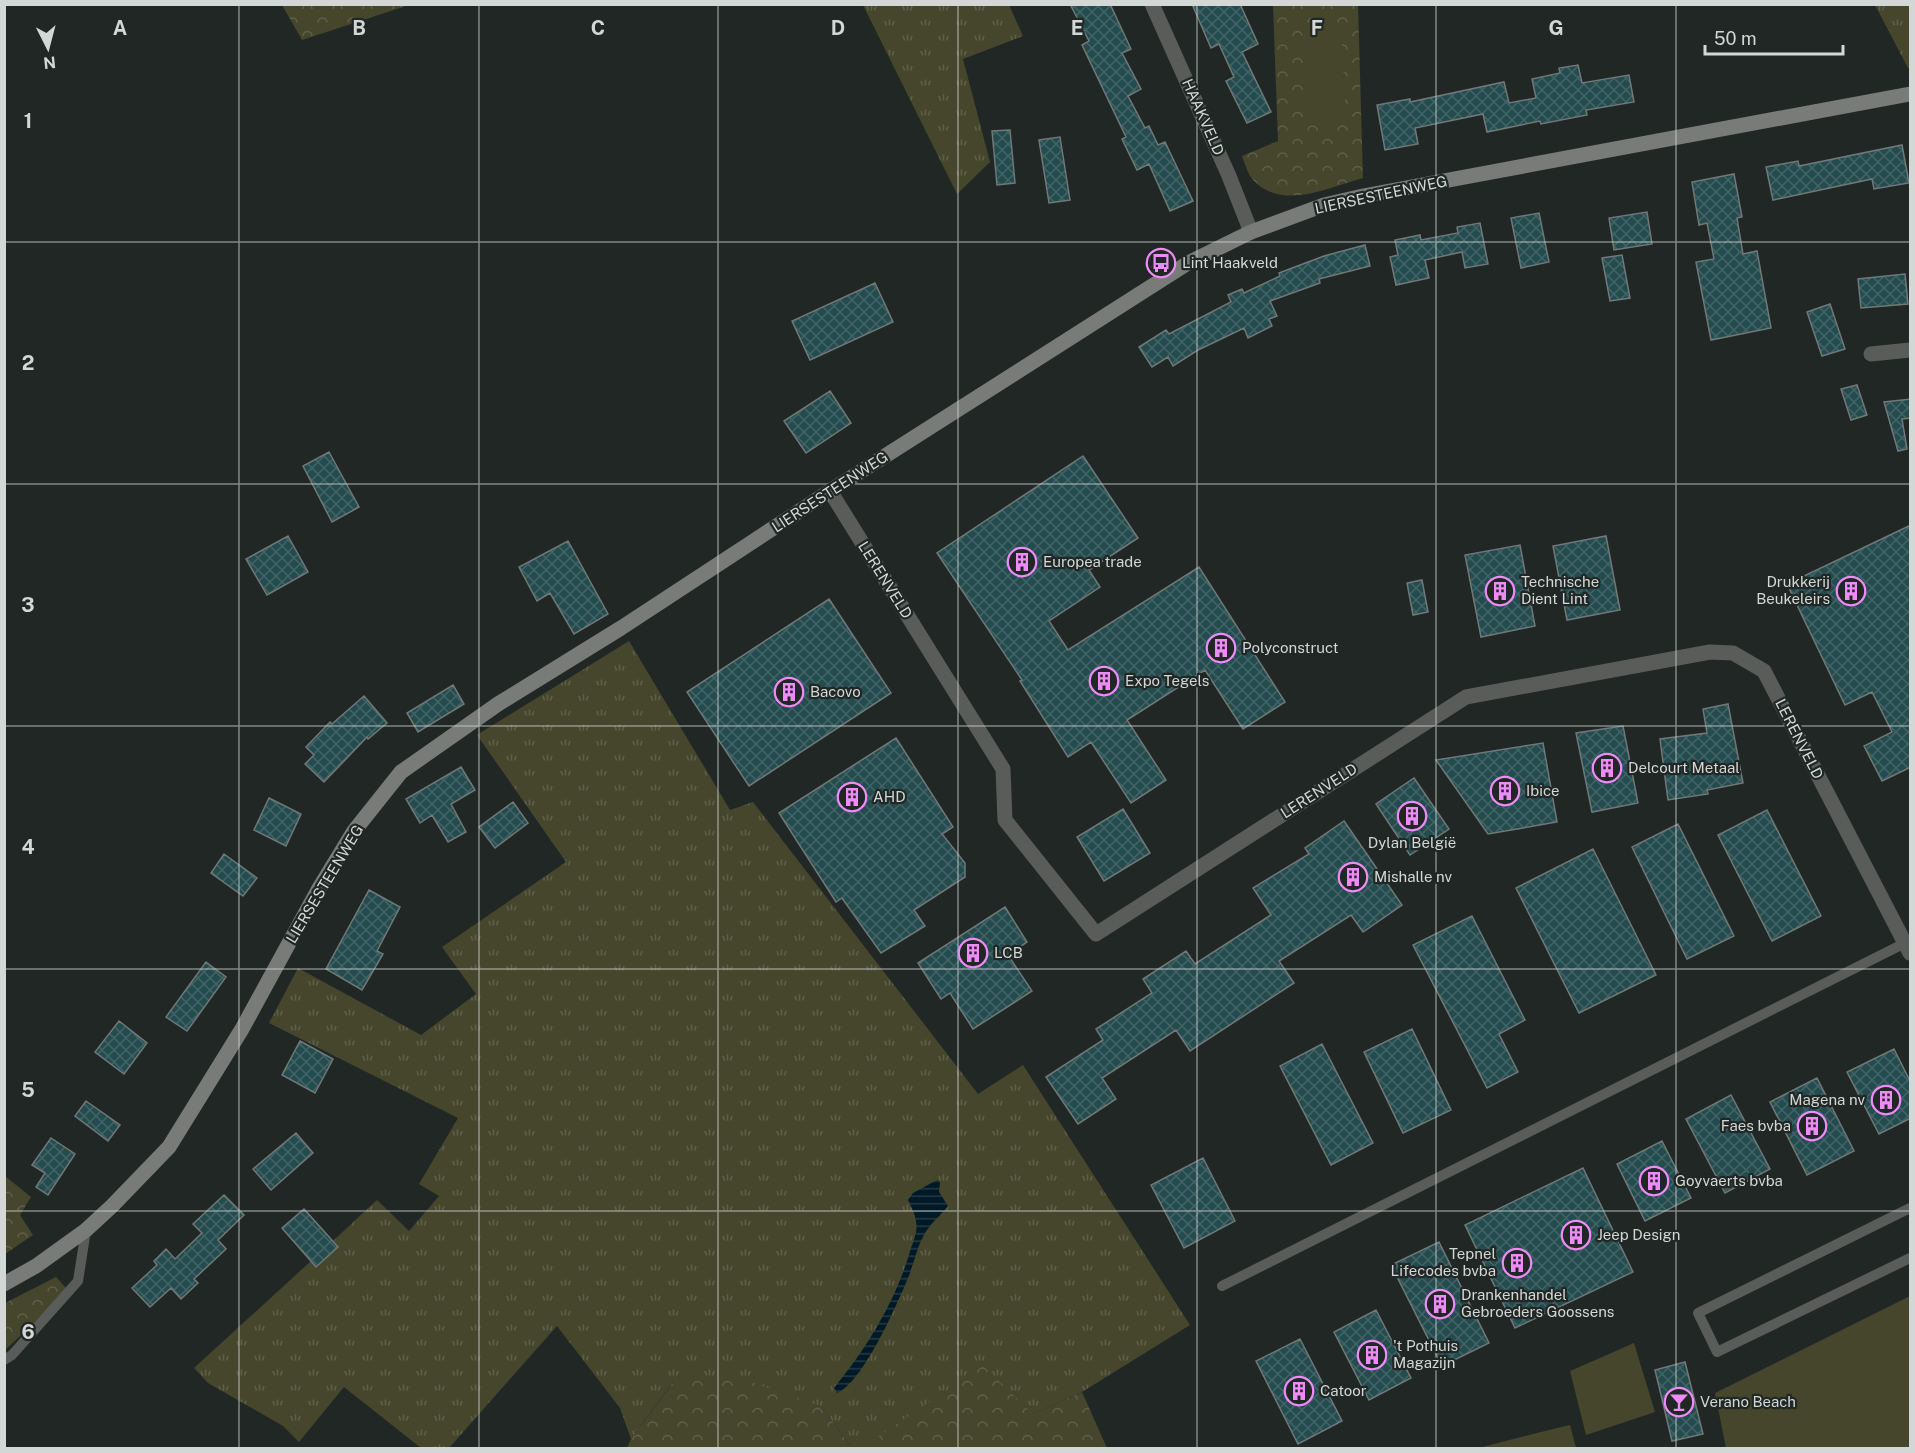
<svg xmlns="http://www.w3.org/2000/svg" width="1915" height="1453" font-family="'Public Sans',sans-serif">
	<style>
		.grass { fill: url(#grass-tufts) }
		.forest { fill: url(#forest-crowns) }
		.garden { fill: #45462c }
		.water { fill: url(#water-rules) }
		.building { fill: url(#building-cross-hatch); stroke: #707878; stroke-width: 1.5 }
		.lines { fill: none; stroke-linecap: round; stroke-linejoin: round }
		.lane { stroke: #5a5c5a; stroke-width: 10 }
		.street { stroke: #5a5c5a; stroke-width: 15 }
		.secondary { stroke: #787b77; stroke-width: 15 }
		.grid { fill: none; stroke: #d3d7d6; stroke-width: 1.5; stroke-opacity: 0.55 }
		.labels { text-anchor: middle; stroke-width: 4.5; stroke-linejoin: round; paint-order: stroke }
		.street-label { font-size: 15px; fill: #d3d7d6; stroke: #212725 }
		.poi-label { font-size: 15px; fill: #d3d7d6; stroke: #212725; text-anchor: start }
		.grid-label { font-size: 20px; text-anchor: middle; font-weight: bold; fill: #d3d7d6; stroke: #212725; stroke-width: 4.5; stroke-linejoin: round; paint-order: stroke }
	</style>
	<defs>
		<pattern id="grass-tufts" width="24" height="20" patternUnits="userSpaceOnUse" patternTransform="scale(1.5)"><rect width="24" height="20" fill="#45462c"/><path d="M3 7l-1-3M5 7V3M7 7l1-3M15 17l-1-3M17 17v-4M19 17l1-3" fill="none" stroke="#5f604a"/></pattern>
		<pattern id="forest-crowns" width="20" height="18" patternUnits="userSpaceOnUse" patternTransform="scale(1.5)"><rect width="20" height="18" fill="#45462c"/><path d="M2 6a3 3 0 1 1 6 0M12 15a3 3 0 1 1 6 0" fill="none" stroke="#5f604a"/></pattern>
		<pattern id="water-rules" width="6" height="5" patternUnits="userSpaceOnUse" patternTransform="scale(1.5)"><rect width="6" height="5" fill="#001926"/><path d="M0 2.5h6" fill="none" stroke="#243a45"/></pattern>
		<pattern id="building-cross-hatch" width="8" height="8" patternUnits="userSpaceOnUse" patternTransform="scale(1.5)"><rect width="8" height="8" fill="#244b4e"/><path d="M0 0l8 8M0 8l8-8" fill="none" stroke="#436467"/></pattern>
	</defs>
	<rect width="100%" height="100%" fill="#212725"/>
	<path class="grass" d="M863 5H1009L1023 36 963 59 990 162 957 194Z
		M1875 5H1910V68H1908Z
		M629 641 730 810 753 802 978 1094 1023 1065 1190 1325 1082 1392 1033 1414 861 1448H852L821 1406 673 1382 631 1439 620 1408 557 1326 449 1448H421L344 1387 299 1442 283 1426 208 1383 194 1368 311 1261 317 1267 338 1247 333 1241 377 1200 409 1231 439 1196 419 1184 458 1118 269 1023 298 968 421 1035 476 994 442 947 566 862 477 735Z"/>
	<path class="forest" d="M282 5H409L302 40Z
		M1273 5H1358L1363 178C1329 187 1284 211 1254 181 1248 175 1245 164 1242 156L1278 141Z
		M5 1176 31 1197 20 1215 33 1235 5 1254Z
		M56 1277 66 1288 32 1325 5 1350V1303Z
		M983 1366 1033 1414 1082 1392 1107 1448H861Z
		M737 1377 821 1406 852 1448H627L631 1439 674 1381Z"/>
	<path class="garden" d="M1341 28 1346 119 1306 121 1302 30Z
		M1910 1296V1448H1726L1715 1393Z
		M1634 1343 1655 1412 1586 1435 1570 1371Z
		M1570 1425 1576 1448H1478L1557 1428Z"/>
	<path class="water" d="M937 1180 940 1182 939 1192 948 1206C942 1214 933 1221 927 1230 919 1241 915 1259 910 1273 899 1300 864 1382 837 1393L834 1388C867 1348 897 1299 911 1248 914 1240 918 1230 916 1221 915 1214 911 1206 908 1200L913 1193Z"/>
	<path class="building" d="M1070 4H1110L1131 49 1122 53 1141 89 1128 96 1145 128 1149 126 1158 145 1165 142 1193 201 1170 211 1149 164 1137 170 1122 139 1126 137 1082 45 1089 41Z
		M1192 4H1240L1258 44 1242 52 1271 112 1247 123 1226 81 1234 77 1219 44 1211 48Z
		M1578 65 1582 83 1629 75 1634 102 1586 110 1587 115 1541 124 1540 121 1487 132 1483 114 1415 128 1418 144 1385 150 1377 105 1410 99V102L1504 82 1509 103 1536 98 1532 79 1560 73 1559 68Z
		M1010 130 1015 183 997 185 992 131Z
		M1060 137 1070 200 1049 203 1039 140Z
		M1902 145 1909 183 1874 189 1872 179 1773 200 1766 167 1798 161 1799 166Z
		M1734 174 1742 217 1737 218 1743 254 1757 251 1771 328 1711 340 1696 262 1714 259 1707 223 1699 225 1692 182Z
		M1647 212 1652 244 1614 250 1609 218Z
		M1539 213 1549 262 1521 268 1511 218Z
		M1480 223 1488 264 1465 268 1462 252 1425 260 1429 278 1396 285 1390 257 1398 255 1395 240 1420 235 1421 240 1458 233 1457 227Z
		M1365 245 1370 266 1319 279 1320 283 1270 301 1277 316 1269 319 1272 326 1248 338 1244 328 1198 350 1173 366 1168 357 1152 367 1139 347 1166 330 1169 334 1231 302 1228 295 1242 289 1244 293 1280 276 1279 273 1324 256Z
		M1622 255 1630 298 1610 301 1602 258Z
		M1905 274 1908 304 1861 308 1858 279Z
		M875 283 893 322 810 360 792 321Z
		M1830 304 1845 349 1822 356 1807 312Z
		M1857 385 1867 415 1851 420 1841 389Z
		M830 391 851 423 806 453 784 421Z
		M1911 399V418L1902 419 1907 449 1898 451 1884 402Z
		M329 452 359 507 332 522 303 466Z
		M1083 456 1138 538 1089 570 1100 587 1049 621 1068 650 1199 567 1285 702 1243 729 1205 670 1127 720 1166 780 1131 803 1091 742 1068 757 1020 681 1022 680 937 553Z
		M1911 525V767L1882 781 1864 746 1892 732 1872 692 1845 705 1787 584Z
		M288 536 308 572 267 595 246 559Z
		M1606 536 1620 610 1567 620 1553 546Z
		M568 541 608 614 574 634 550 593 537 601 519 567Z
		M1520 545 1535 626 1481 637 1465 555Z
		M1422 580 1428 612 1413 615 1407 583Z
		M829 599 891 693 749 786 687 692Z
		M453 685 464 704 418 732 407 713Z
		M364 696 387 723 368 739 367 737 324 782 305 764 314 755 306 747 330 722 332 724Z
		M1728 704 1743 783 1707 790 1708 794 1668 800 1660 739 1707 733 1703 709Z
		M1623 726 1638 803 1592 812 1576 733Z
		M896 738 953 827 942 834 965 863V877L914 910 925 926 881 953 842 898 836 902 779 813Z
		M1543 743 1557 822 1488 834 1436 760Z
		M461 767 475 790 451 804 466 832 448 842 432 815 420 823 406 799Z
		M1414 778 1449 829 1410 855 1376 804Z
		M269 798 301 814 286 846 254 830Z
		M513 802 528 823 495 848 479 827Z
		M1123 809 1150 853 1104 881 1077 837Z
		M1767 810 1821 916 1772 941 1718 835Z
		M1344 821 1402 905 1363 932 1351 915 1279 961 1294 983 1190 1051 1176 1030 1102 1078 1116 1099 1078 1124 1046 1077 1103 1040 1096 1029 1152 993 1143 979 1186 951 1195 964 1271 915 1253 888 1309 854 1305 848Z
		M1678 824 1734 936 1687 959 1632 847Z
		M1593 849 1656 975 1579 1013 1516 888Z
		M224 854 257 878 243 896 211 873Z
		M369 890 400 907 377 951 383 954 362 990 326 969Z
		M1005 907 1027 942 1008 955 1032 991 973 1029 950 993 941 999 918 963Z
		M1472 916 1525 1020 1499 1034 1518 1072 1487 1088 1413 945Z
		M206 962 226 977 187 1031 166 1017Z
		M119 1021 147 1043 124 1074 95 1052Z
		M1412 1029 1451 1110 1403 1133 1364 1052Z
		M300 1041 333 1059 315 1093 282 1075Z
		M1322 1044 1373 1143 1331 1165 1280 1066Z
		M1894 1049 1911 1083V1118L1879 1134 1847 1072Z
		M1817 1078 1854 1151 1807 1175 1770 1102Z
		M1731 1095 1770 1169 1725 1193 1686 1119Z
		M86 1101 120 1125 108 1141 75 1116Z
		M296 1133 313 1153 271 1190 253 1169Z
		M51 1138 75 1154 48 1195 36 1187 45 1173 32 1165Z
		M1662 1141 1691 1198 1645 1221 1617 1164Z
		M1203 1158 1235 1221 1184 1248 1151 1185Z
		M1583 1168 1633 1272 1515 1328 1465 1225Z
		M224 1195 244 1215 218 1240 226 1249 194 1279 198 1283 181 1299 171 1288 150 1307 132 1288 157 1265 154 1261 166 1249 175 1259 202 1233 193 1224Z
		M304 1209 338 1247 316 1267 282 1228Z
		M1439 1242 1489 1343 1442 1366 1391 1265Z
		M1376 1310 1411 1378 1369 1400 1334 1332Z
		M1300 1339 1342 1421 1298 1444 1256 1361Z
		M1685 1362 1703 1434 1672 1441 1655 1370Z"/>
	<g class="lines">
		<path class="lane" d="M1910 1208 1698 1313 1717 1352 1910 1258
			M1222 1286 1905 943
			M4 1360 12 1355 78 1281 86 1230"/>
		<path class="street" d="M1152 4 1229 176 1251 232
			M1871 354 1910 350
			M830 491 1003 769 1005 820 1096 934 1466 697 1710 652 1733 653 1764 671 1910 953"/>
		<path class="secondary" d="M4 1284 36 1266 86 1230 112 1206 169 1147 242 1029 318 890 354 831 401 772 498 704 621 628 830 491 1188 263 1251 232 1324 205 1363 196 1910 94"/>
	</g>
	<path class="grid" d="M239 4V1448M479 4V1448M718 4V1448M958 4V1448M1197 4V1448M1436 4V1448M1676 4V1448M4 242H1910M4 484H1910M4 726H1910M4 969H1910M4 1211H1910"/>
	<defs>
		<g id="bus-ring" transform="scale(1.5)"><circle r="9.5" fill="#212725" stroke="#ee8bf8" stroke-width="1.5"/><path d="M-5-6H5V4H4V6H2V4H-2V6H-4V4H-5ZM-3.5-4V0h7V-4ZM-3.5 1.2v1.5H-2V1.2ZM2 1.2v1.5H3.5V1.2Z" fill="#ee8bf8"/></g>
		<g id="building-ring" transform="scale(1.5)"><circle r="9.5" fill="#212725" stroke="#ee8bf8" stroke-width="1.5"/><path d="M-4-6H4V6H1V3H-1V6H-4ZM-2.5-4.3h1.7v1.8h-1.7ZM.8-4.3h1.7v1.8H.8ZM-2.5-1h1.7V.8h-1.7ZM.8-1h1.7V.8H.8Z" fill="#ee8bf8"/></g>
		<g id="bar-ring" transform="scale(1.5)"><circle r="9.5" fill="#212725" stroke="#ee8bf8" stroke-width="1.5"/><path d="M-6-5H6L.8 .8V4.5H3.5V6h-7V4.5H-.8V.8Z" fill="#ee8bf8"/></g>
	</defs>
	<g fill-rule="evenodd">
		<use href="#bus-ring" x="1161" y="263"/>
		<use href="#building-ring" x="1022" y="562"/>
		<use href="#building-ring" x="1500" y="591"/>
		<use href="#building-ring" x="1851" y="591"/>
		<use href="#building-ring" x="1221" y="648"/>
		<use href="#building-ring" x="1104" y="681"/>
		<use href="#building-ring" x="789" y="692"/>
		<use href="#building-ring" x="1607" y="768"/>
		<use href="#building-ring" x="1505" y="791"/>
		<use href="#building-ring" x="852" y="797"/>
		<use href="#building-ring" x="1412" y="816"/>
		<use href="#building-ring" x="1353" y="877"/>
		<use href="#building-ring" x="973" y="953"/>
		<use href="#building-ring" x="1886" y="1100"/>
		<use href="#building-ring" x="1812" y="1126"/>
		<use href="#building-ring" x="1654" y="1181"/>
		<use href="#building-ring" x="1576" y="1235"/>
		<use href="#building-ring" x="1517" y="1263"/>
		<use href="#building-ring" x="1440" y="1304"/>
		<use href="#building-ring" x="1372" y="1355"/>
		<use href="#building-ring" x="1299" y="1391"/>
		<use href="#bar-ring" x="1679" y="1402"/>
	</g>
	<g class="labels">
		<g class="street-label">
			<text transform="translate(1203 117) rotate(66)" y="5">HAAKVELD</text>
			<text transform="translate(1381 195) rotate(-12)" y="5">LIERSESTEENWEG</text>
			<text transform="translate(830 492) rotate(-33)" y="5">LIERSESTEENWEG</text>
			<text transform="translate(885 580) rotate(58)" y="5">LERENVELD</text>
			<text transform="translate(1799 739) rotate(63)" y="5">LERENVELD</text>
			<text transform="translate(1319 791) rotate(-33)" y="5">LERENVELD</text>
			<text transform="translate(325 884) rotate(-59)" y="5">LIERSESTEENWEG</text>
		</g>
		<g class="poi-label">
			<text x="1182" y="268">Lint Haakveld</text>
			<text x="1043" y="567">Europea trade</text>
			<text x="1521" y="587">Technische<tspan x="1521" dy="17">Dient Lint</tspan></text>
			<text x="1830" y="587" text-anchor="end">Drukkerij<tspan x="1830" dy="17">Beukeleirs</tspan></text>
			<text x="1242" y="653">Polyconstruct</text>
			<text x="1125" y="686">Expo Tegels</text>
			<text x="810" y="697">Bacovo</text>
			<text x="1628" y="773">Delcourt Metaal</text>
			<text x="1526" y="796">Ibice</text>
			<text x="873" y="802">AHD</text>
			<text x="1412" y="848" text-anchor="middle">Dylan België</text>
			<text x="1374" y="882">Mishalle nv</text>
			<text x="994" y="958">LCB</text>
			<text x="1865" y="1105" text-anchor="end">Magena nv</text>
			<text x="1791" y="1131" text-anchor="end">Faes bvba</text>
			<text x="1675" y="1186">Goyvaerts bvba</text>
			<text x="1597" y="1240">Jeep Design</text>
			<text x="1496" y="1259" text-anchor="end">Tepnel<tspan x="1496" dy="17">Lifecodes bvba</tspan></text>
			<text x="1461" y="1300">Drankenhandel<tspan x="1461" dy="17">Gebroeders Goossens</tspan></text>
			<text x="1393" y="1351">'t Pothuis<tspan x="1393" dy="17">Magazijn</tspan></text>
			<text x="1320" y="1396">Catoor</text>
			<text x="1700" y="1407">Verano Beach</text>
		</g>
	</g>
	<g class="grid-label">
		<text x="120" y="35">A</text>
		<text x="359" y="35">B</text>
		<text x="598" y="35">C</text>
		<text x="838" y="35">D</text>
		<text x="1077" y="35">E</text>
		<text x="1317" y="35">F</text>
		<text x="1556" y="35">G</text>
		<text x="28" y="128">1</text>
		<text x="28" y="370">2</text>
		<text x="28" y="612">3</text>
		<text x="28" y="854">4</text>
		<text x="28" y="1097">5</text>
		<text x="28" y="1339">6</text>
	</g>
	<rect width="1915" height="1453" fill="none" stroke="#d3d7d6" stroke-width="12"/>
	<g transform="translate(48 48) rotate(174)" stroke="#212725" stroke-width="4.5" paint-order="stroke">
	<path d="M0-4.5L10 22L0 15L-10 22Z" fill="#d3d7d6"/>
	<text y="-9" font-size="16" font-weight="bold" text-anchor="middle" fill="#d3d7d6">N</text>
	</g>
	<path d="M1705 45v9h138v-9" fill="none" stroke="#d3d7d6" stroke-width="3"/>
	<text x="1714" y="45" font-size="18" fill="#d3d7d6" stroke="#212725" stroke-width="4.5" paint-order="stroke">50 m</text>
</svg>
